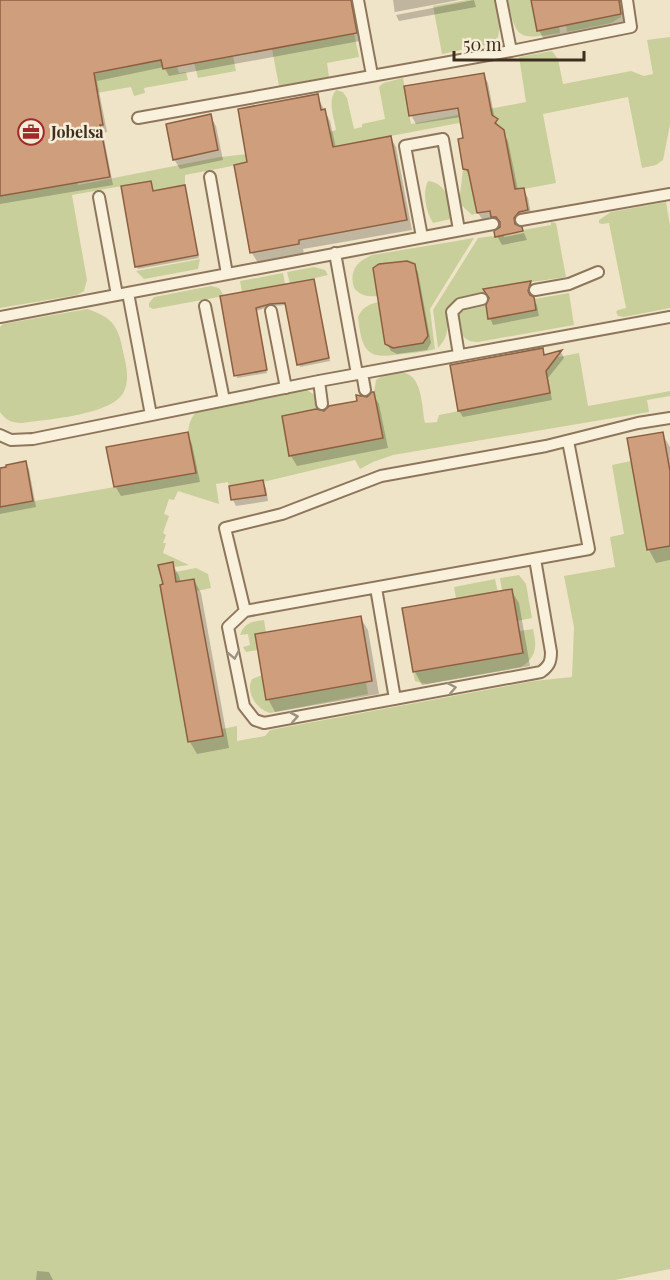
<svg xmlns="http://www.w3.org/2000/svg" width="670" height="1280" font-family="'Playfair Display',serif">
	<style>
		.green { fill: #c9cf9b }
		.shadow { fill: #0003 }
		.building { fill: #cf9f7d; stroke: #8d5f41; stroke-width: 1.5 }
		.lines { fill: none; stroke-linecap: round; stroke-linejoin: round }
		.lane-casing { stroke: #8d765c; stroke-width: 14 }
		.lane { stroke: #faf1dc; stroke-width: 10 }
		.oneway { stroke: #9c907e }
		.labels { text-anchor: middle; stroke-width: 5; stroke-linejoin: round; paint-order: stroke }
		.poi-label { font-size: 16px; font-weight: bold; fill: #3d2e20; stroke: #f7eed8; text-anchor: start }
	</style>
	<rect width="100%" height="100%" fill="#f0e4c8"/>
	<path class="green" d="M467 0H495L500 26 498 37 490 44 442 54 433 6Z
		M508 0H531L559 26 560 33C520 39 516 42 508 0Z
		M621 14V17L611 23 567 32 566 25Z
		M354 33 359 57 327 63 329 77 279 86 272 49Z
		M670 37V125L663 160 656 165 642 168 628 97 543 114 556 183 524 189 523 188 515 189 504 130 493 126 498 120 495 117 485 122 461 127 459 123 185 175V185L153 191 150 181 72 195 87 280 84 291 77 295 0 308V196L53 82 161 60 177 66 179 73 186 72 188 80 144 88 145 93 134 96 131 87 62 99 78 185 220 157 266 152 336 130C334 117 327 101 336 90L343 92 347 98 354 129 362 127V124L385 119 379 87 383 83 403 78 411 124 526 102 519 57 552 51 558 59 563 84 631 71 644 76 653 74 647 40Z
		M233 56 236 71 198 78 194 63Z
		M463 169 468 170 469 179 471 181 477 213 472 215 459 203Z
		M428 181C447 183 451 202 451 219L433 223C426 212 422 193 428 181Z
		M666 202 670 225V308L624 317 618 316 616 312 618 310 626 308 609 223 602 224 599 223V220L611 212Z
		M551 222 556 223 566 277 484 289V293C423 304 463 322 438 348L433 310 478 238 522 232 523 230 551 225Z
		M474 238 430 309 435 349C425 352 413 353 402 354 367 360 362 352 358 317 362 308 368 304 379 302L386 344 393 348 423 343 428 336 415 264 407 261 379 264 378 296C367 297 361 296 354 288 349 271 356 262 372 255Z
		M200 259 198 269 144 279 136 271Z
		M314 267 325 270 328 275 290 284 287 272Z
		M283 273 285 284 242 292 240 281Z
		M211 286 219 288 224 296 153 309 149 307V303L154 297Z
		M569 293 574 325 478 342C461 342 460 331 458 316L466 308 486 304 488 318 534 299Z
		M87 309C109 316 118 324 122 347 125 361 130 375 125 389 117 415 48 419 23 423 13 423 6 421 0 412V327L3 324Z
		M579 353 588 406 670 391V396L647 400 649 412 393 455 373 462 360 469 355 460 263 482V480L229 486 228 482 216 484 219 504 178 491 174 500 169 499 164 514 169 516 163 533 166 535 163 543H166L163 553 189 565 174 567 172 562 159 565 161 578 175 575V572L196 568 208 574 211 588 197 591 194 579 160 585 189 742 223 736 222 729 237 726V741L265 736 270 730 534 681 572 677 574 627 564 576 615 567 610 537 624 534 612 465 631 461 647 550 670 546V1269L615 1280H0V507L195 473C191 450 180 426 199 409L307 390 316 396 318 409 282 416 290 456 383 438 374 392 376 380C382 376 386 374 394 373 423 367 421 404 425 423L437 422 439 415 549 393 546 371 553 358Z
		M519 575 526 584 532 618 517 621 512 589 502 591 500 578Z
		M495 579 498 592 456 599 454 587Z
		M264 620 266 633 258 650 246 652 243 647 250 645 248 634 240 635C245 622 252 622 264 620Z
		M533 629C537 646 537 657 521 667L427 684 415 681 413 672 523 653 519 631Z
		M262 675 267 700 366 682 368 694 270 713C257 710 245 692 252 679Z"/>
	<path class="shadow" d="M0 0H354L360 41 169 76 164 67 97 81 107 132 103 133 113 185 0 204Z
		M393 0H459L395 12V14Z
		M474 0 476 7 399 21 396 15Z
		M533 0H621L626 24 544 40 539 30Z
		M483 74 488 83 495 120 508 141 518 190 523 189 528 198 532 219 524 221 519 228 504 233V237L524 233 527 240 502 245 497 236 504 226 484 222 478 213 473 183 465 168 464 139 461 117 416 124 411 115Z
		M317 96 330 121 336 148 390 137 396 147 412 230 303 249 304 254 258 263 252 253 235 166 249 163Z
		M210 116 216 126 223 160 180 169 174 159Z
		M184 186 199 258 138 269 137 267 153 192Z
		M414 266 418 272 431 343 427 350 397 354 391 351 387 344Z
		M314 281 330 361 300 367 287 305 272 306 256 311 267 373 237 378 222 298Z
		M531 282 534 288 531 297 537 305 539 316 493 325 490 318Z
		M542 350 546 356 561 352 564 358 548 378 552 400 463 417 459 411 452 367Z
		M373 394 379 404 388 448 297 466 291 456 283 417 324 413 367 399Z
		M187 434 192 444 200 482 121 496 115 486Z
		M662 434 670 447V560L656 563 649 550 629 440Z
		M25 463 29 469 36 507 0 514V468Z
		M262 482 266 488 268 501 236 506 233 500 230 487Z
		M172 563 179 576 181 583 194 580 201 593 229 748 197 754 190 742 162 586H165Z
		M511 590 519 603 530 666 422 685 415 672Z
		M360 617 368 630 379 694 275 712 268 699Z
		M37 1271 49 1272 53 1280H36Z"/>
	<path class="building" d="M0 0H351L357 33 163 69 161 60 94 73 103 125H100L110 177 0 196Z
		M531 0H619L621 14 537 31Z
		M484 73 492 115 498 119 495 123 504 130 515 189 524 188 528 210 519 212 514 218 515 224 522 227 523 231 495 237 494 231 500 227V222L496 217H491L490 211 477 213 468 170 463 169 458 139 463 138 458 108 409 116 404 86Z
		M318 94 321 110 325 109 333 147 391 136 407 220 299 240V244L250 253 234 165 247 162 238 109Z
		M211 114 218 150 173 160 166 124Z
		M151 181 153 191 185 185 198 255 135 267 121 186Z
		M407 261 415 264 428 336 423 343 393 348 385 344 373 268 379 264Z
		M314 279 329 358 297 365 285 303 270 304 256 308 267 370 234 376 220 296Z
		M531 281 528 291 530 295 534 297 536 310 488 319 486 305 489 298 483 289Z
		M543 348 544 355 562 350 546 371 550 393 458 411 450 365Z
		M372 392H374L383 438 289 456 282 416 316 409 324 411 329 406 357 401 356 395 367 397Z
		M188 432 196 473 114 487 106 447Z
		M663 432 670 471V546L647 550 627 438Z
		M26 461 33 501 0 507V468L6 467V465Z
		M263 480 266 495 231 500 229 486Z
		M173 562 176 582 194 579 223 736 188 742 160 585 163 584 158 565Z
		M512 589 523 653 413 672 402 608Z
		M361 616 372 681 266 700 255 634Z"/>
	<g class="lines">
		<g class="lane-casing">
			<path id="lane" d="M358 0 372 75
				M511 51 631 27 627 0
				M138 118 511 51 501 0
				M210 177 227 274
				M99 197 117 295
				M521 220 670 194
				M422 237 405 146 443 139 459 230
				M335 253 357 374
				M535 290 569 284 598 272
				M128 293 151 415
				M205 306 224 400
				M271 311 286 388
				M0 317 493 224
				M459 355 452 312 460 304 482 299
				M362 373 365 390
				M319 381 322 404
				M0 435 11 440 33 439 319 381 670 317
				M535 559 551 652C551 662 549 666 541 672L264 723 255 720 244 706 228 627 245 611 589 549 568 441
				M376 588 395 699
				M245 611 225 528 282 514 381 476 546 446 638 423 670 418"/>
		</g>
		<use href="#lane" class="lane"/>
	</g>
	<defs><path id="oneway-chevron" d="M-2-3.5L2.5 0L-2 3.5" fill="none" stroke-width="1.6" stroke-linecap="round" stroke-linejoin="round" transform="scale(1.5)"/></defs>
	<g class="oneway">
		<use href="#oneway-chevron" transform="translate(234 655) rotate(79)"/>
		<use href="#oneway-chevron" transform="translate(452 688) rotate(-11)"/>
		<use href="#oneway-chevron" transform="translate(294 717) rotate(-10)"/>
	</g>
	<defs>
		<g id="office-ring" transform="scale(1.35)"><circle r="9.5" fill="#f7eed8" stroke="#9e2a2b" stroke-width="1.5"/><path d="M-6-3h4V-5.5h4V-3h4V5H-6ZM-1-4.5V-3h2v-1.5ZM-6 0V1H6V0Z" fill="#9e2a2b"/></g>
	</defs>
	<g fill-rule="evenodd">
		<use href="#office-ring" x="31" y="132"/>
	</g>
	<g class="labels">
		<g class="poi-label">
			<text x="51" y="138">Jobelsa</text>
		</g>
	</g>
	<path d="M454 51v9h130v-9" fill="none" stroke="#3d2e20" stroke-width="3"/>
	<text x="463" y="51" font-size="18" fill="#3d2e20" stroke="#f7eed8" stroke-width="4.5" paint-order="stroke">50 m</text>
</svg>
